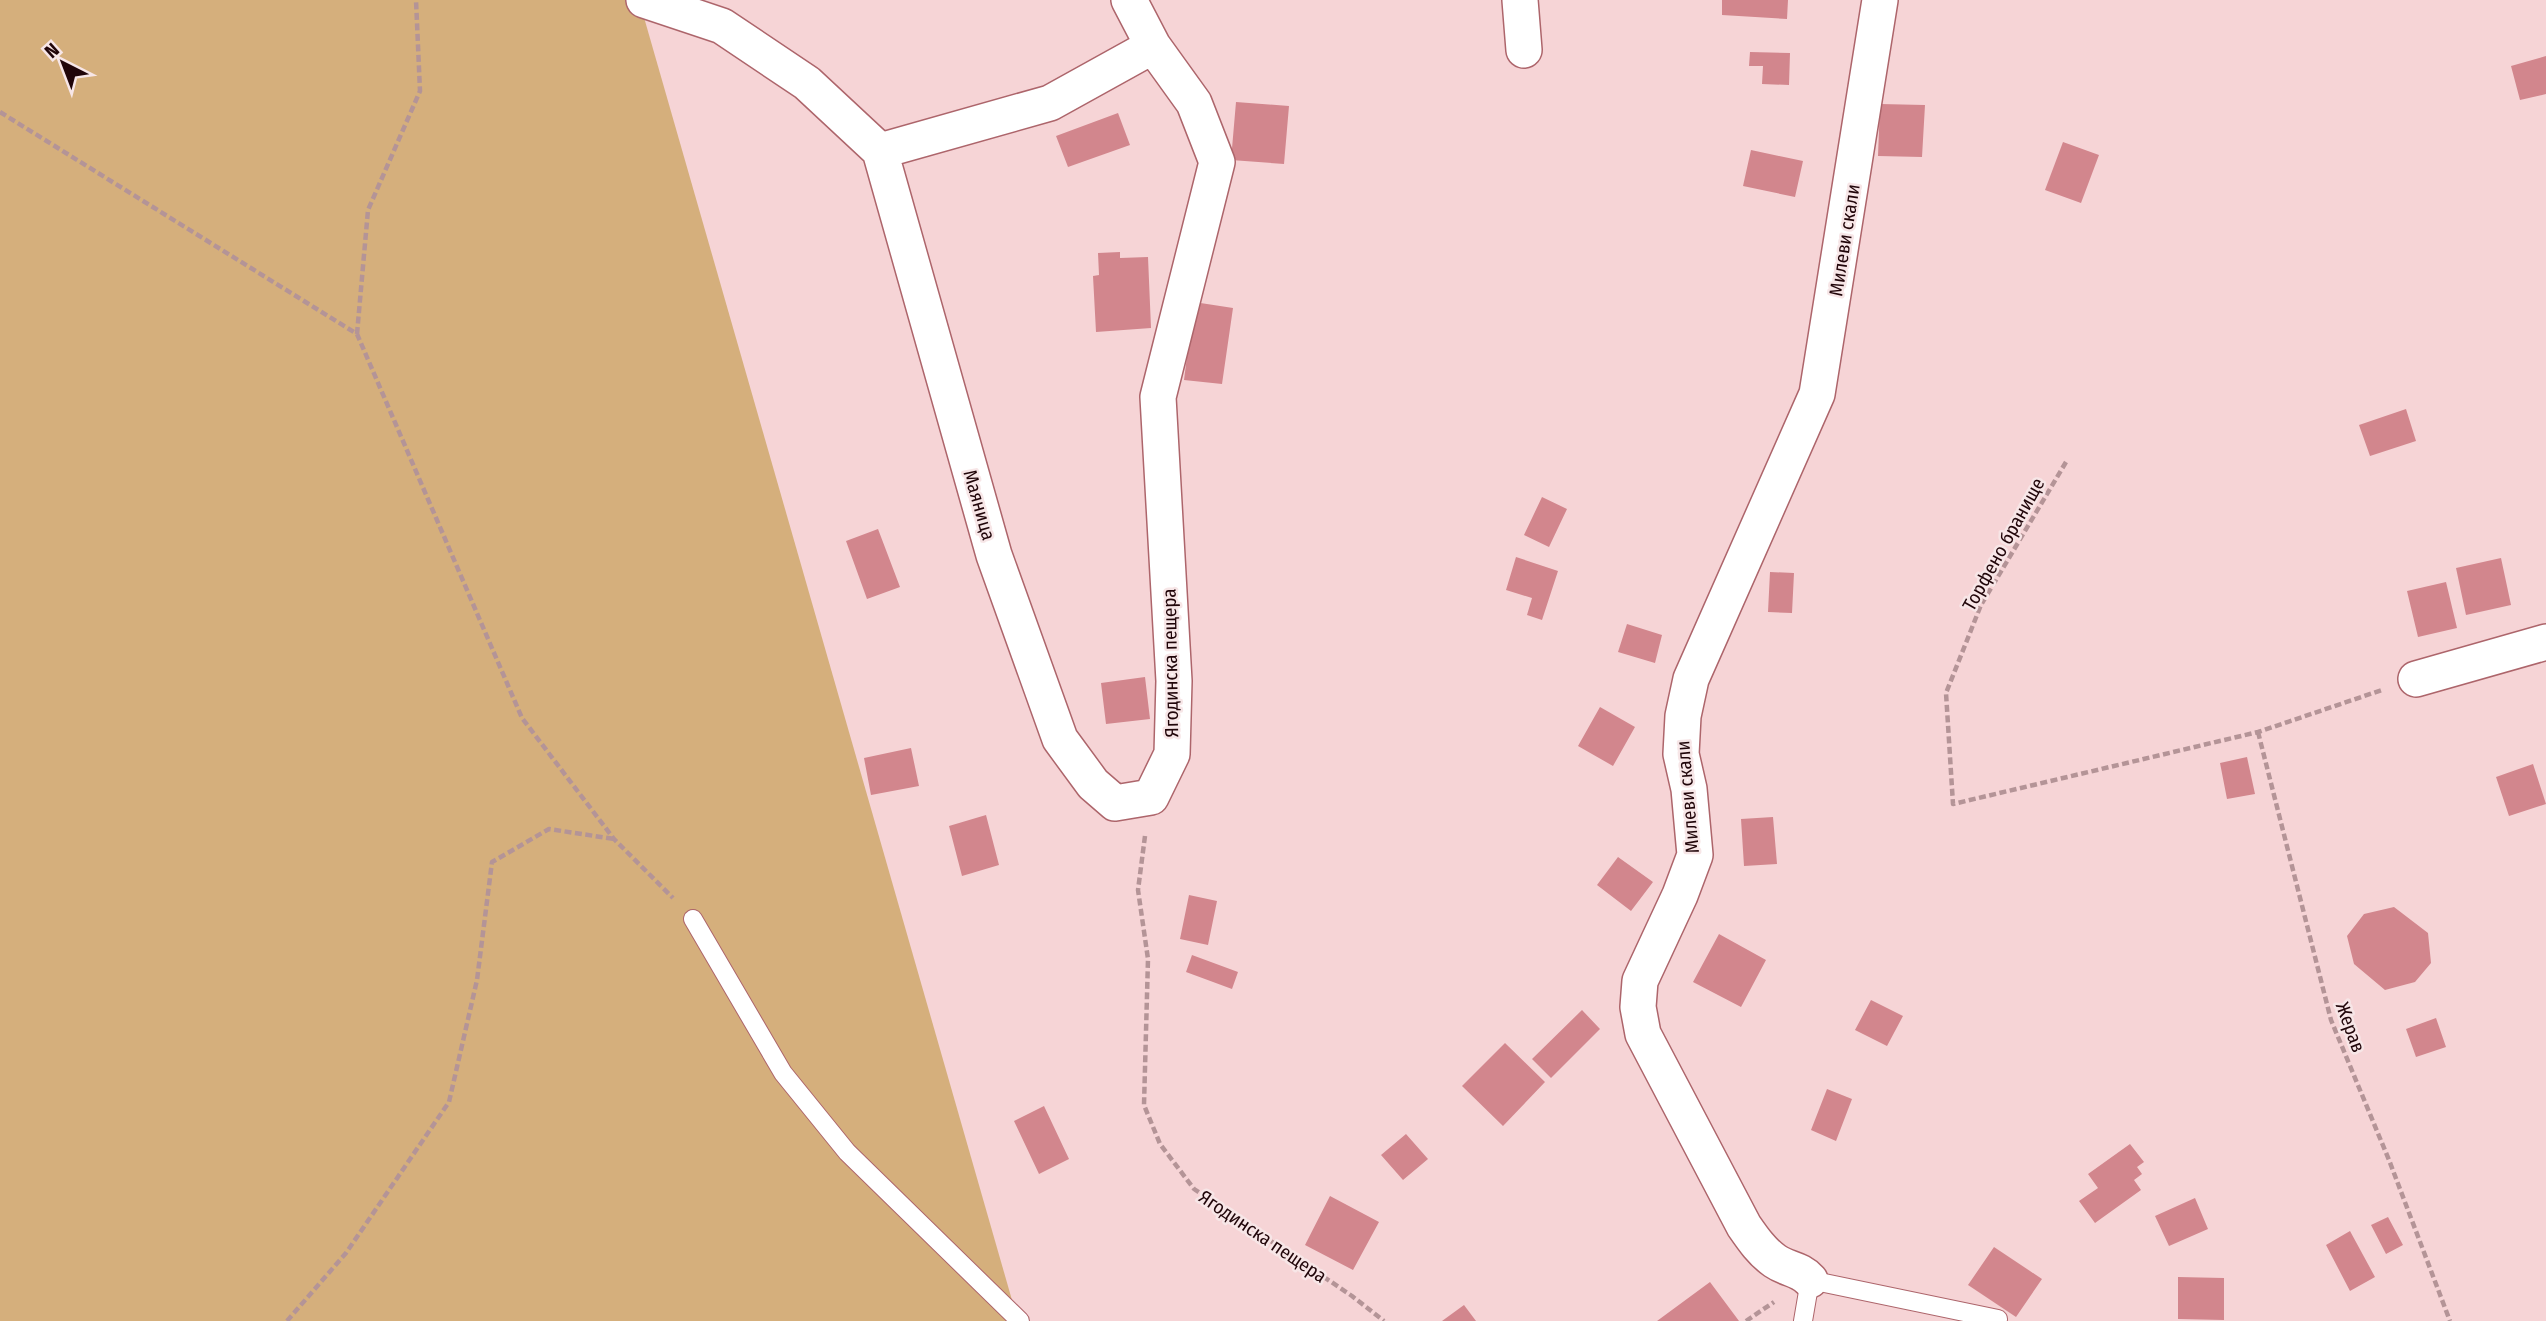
<svg xmlns="http://www.w3.org/2000/svg" width="2546" height="1321" font-family="'Fira Sans Condensed',sans-serif">
	<style>
		.green { fill: #d5af7c }
		.building { fill: #d2868d }
		.lines { fill: none; stroke-linecap: round; stroke-linejoin: round }
		.lane-casing { stroke: #ad656b; stroke-width: 20 }
		.street-casing { stroke: #ad656b; stroke-width: 38 }
		.path { stroke: #b49497; stroke-width: 4.5; stroke-dasharray: 7 3.5; stroke-linecap: butt }
		.lane { stroke: #fff; stroke-width: 18 }
		.street { stroke: #fff; stroke-width: 35 }
		.labels { text-anchor: middle; stroke-width: 5; stroke-linejoin: round; paint-order: stroke }
		.street-label { font-size: 19px; fill: #200509; stroke: #f7e6e7 }
	</style>
	<rect width="100%" height="100%" fill="#f6d4d6"/>
	<path class="green" d="M0 0H639L1018 1321H0Z"/>
	<path class="building" d="M1722 0H1788L1787 19 1722 15Z
		M1750 52 1790 53 1789 85 1762 84 1763 66H1749Z
		M2546 56V94L2520 100 2511 66Z
		M1236 102 1289 106 1284 164 1231 160Z
		M1880 104 1925 105 1922 157 1878 156Z
		M1118 113 1130 145 1068 167 1056 136Z
		M2063 142 2099 155 2081 203 2045 190Z
		M1751 150 1803 161 1795 197 1743 186Z
		M1120 252V258L1148 257 1151 328 1096 332 1093 276 1099 275 1098 253Z
		M1194 302 1233 308 1222 384 1184 380Z
		M2406 409 2416 441 2370 456 2359 425Z
		M1542 497 1567 509 1549 547 1524 535Z
		M878 529 900 587 867 599 846 541Z
		M1516 557 1558 571 1542 620 1527 615 1532 598 1506 590Z
		M2501 558 2511 605 2466 615 2456 568Z
		M1770 572 1794 573 1792 613 1768 612Z
		M2446 582 2457 628 2418 637 2407 591Z
		M1627 624 1662 635 1655 663 1618 652Z
		M1145 677 1150 719 1106 724 1101 683Z
		M1600 707 1635 727 1613 766 1578 746Z
		M911 748 919 786 871 795 864 758Z
		M2247 757 2255 794 2227 799 2220 763Z
		M2533 764 2546 804 2509 816 2496 777Z
		M986 815 999 865 962 876 949 826Z
		M1773 817 1777 864 1744 866 1741 819Z
		M1618 857 1653 882 1631 911 1597 885Z
		M1189 895 1217 901 1208 945 1180 939Z
		M2394 907 2428 933 2431 963 2415 982 2385 990 2354 964 2347 936 2364 914Z
		M1719 934 1766 960 1741 1007 1693 982Z
		M1192 955 1238 972 1232 989 1186 972Z
		M1871 1000 1903 1016 1887 1046 1855 1030Z
		M1582 1010 1600 1029 1551 1078 1532 1059Z
		M2436 1018 2446 1047 2416 1057 2406 1029Z
		M1505 1043 1545 1082 1503 1126 1462 1086Z
		M1827 1089 1852 1099 1836 1141 1811 1130Z
		M1044 1106 1069 1159 1039 1174 1014 1121Z
		M1406 1134 1428 1159 1403 1180 1381 1155Z
		M2130 1144 2144 1162 2137 1167 2142 1174 2134 1180 2141 1190 2095 1223 2079 1201 2098 1188 2088 1174Z
		M1330 1196 1379 1222 1353 1270 1305 1245Z
		M2195 1198 2208 1229 2169 1246 2155 1216Z
		M2388 1217 2403 1245 2386 1254 2371 1225Z
		M2350 1231 2375 1277 2350 1291 2326 1245Z
		M1994 1247 2042 1279 2016 1317 1968 1285Z
		M2178 1277 2224 1278V1320L2178 1319Z
		M1710 1282 1739 1321H1657Z
		M1464 1305 1476 1321H1442Z"/>
	<g class="lines">
		<g class="lane-casing">
			<path id="lane" d="M693 919 783 1073 847 1152 1020 1321
				M1803 1321 1810 1280 1998 1319"/>
		</g>
		<g class="street-casing">
			<path id="street" d="M644 0 722 26 807 83 880 151 1050 103 1153 46
				M1520 0 1524 50
				M880 151 994 555 1060 739 1093 784 1115 803 1151 797 1172 754 1174 681 1158 397 1217 162 1194 103 1153 46 1129 0
				M2416 679 2546 642
				M1810 1280C1799 1268 1788 1270 1775 1261 1762 1252 1753 1239 1744 1226L1643 1034 1638 1007 1640 981 1680 895 1695 855 1689 789 1681 754 1683 716 1691 679 1817 394 1880 0"/>
		</g>
		<path class="path" d="M0 112 357 334 522 718 614 839 673 898
			M357 334 368 210 420 91 416 0
			M2066 462 1981 605 1946 693 1953 804 2258 732 2382 690
			M2258 732 2331 1020 2389 1160 2450 1321
			M1145 836 1138 890 1148 959 1144 1105 1160 1144 1194 1189 1352 1296 1384 1321
			M287 1321 346 1253 449 1102 477 980 492 862 549 829 614 839
			M1746 1321 1774 1302"/>
		<use href="#lane" class="lane"/>
		<use href="#street" class="street"/>
	</g>
	<g class="labels">
		<g class="street-label">
			<text transform="translate(1844 240) rotate(-81)" y="7">Милеви скали</text>
			<text transform="translate(980 505) rotate(74)" y="7">Маяница</text>
			<text transform="translate(2003 544) rotate(-61)" y="7">Торфено бранище</text>
			<text transform="translate(1170 663) rotate(-91)" y="7">Ягодинска пещера</text>
			<text transform="translate(1687 797) rotate(-95)" y="7">Милеви скали</text>
			<text transform="translate(2351 1027) rotate(70)" y="7">Жерав</text>
			<text transform="translate(1263 1236) rotate(34)" y="7">Ягодинска пещера</text>
		</g>
	</g>
	<g transform="translate(63 63) rotate(318)" stroke="#f7e6e7" stroke-width="5" paint-order="stroke">
	<path d="M0-5L12 26L0 18L-12 26Z" fill="#200509"/>
	<text y="-10" font-size="19" font-weight="bold" text-anchor="middle" fill="#200509">N</text>
	</g>
</svg>
